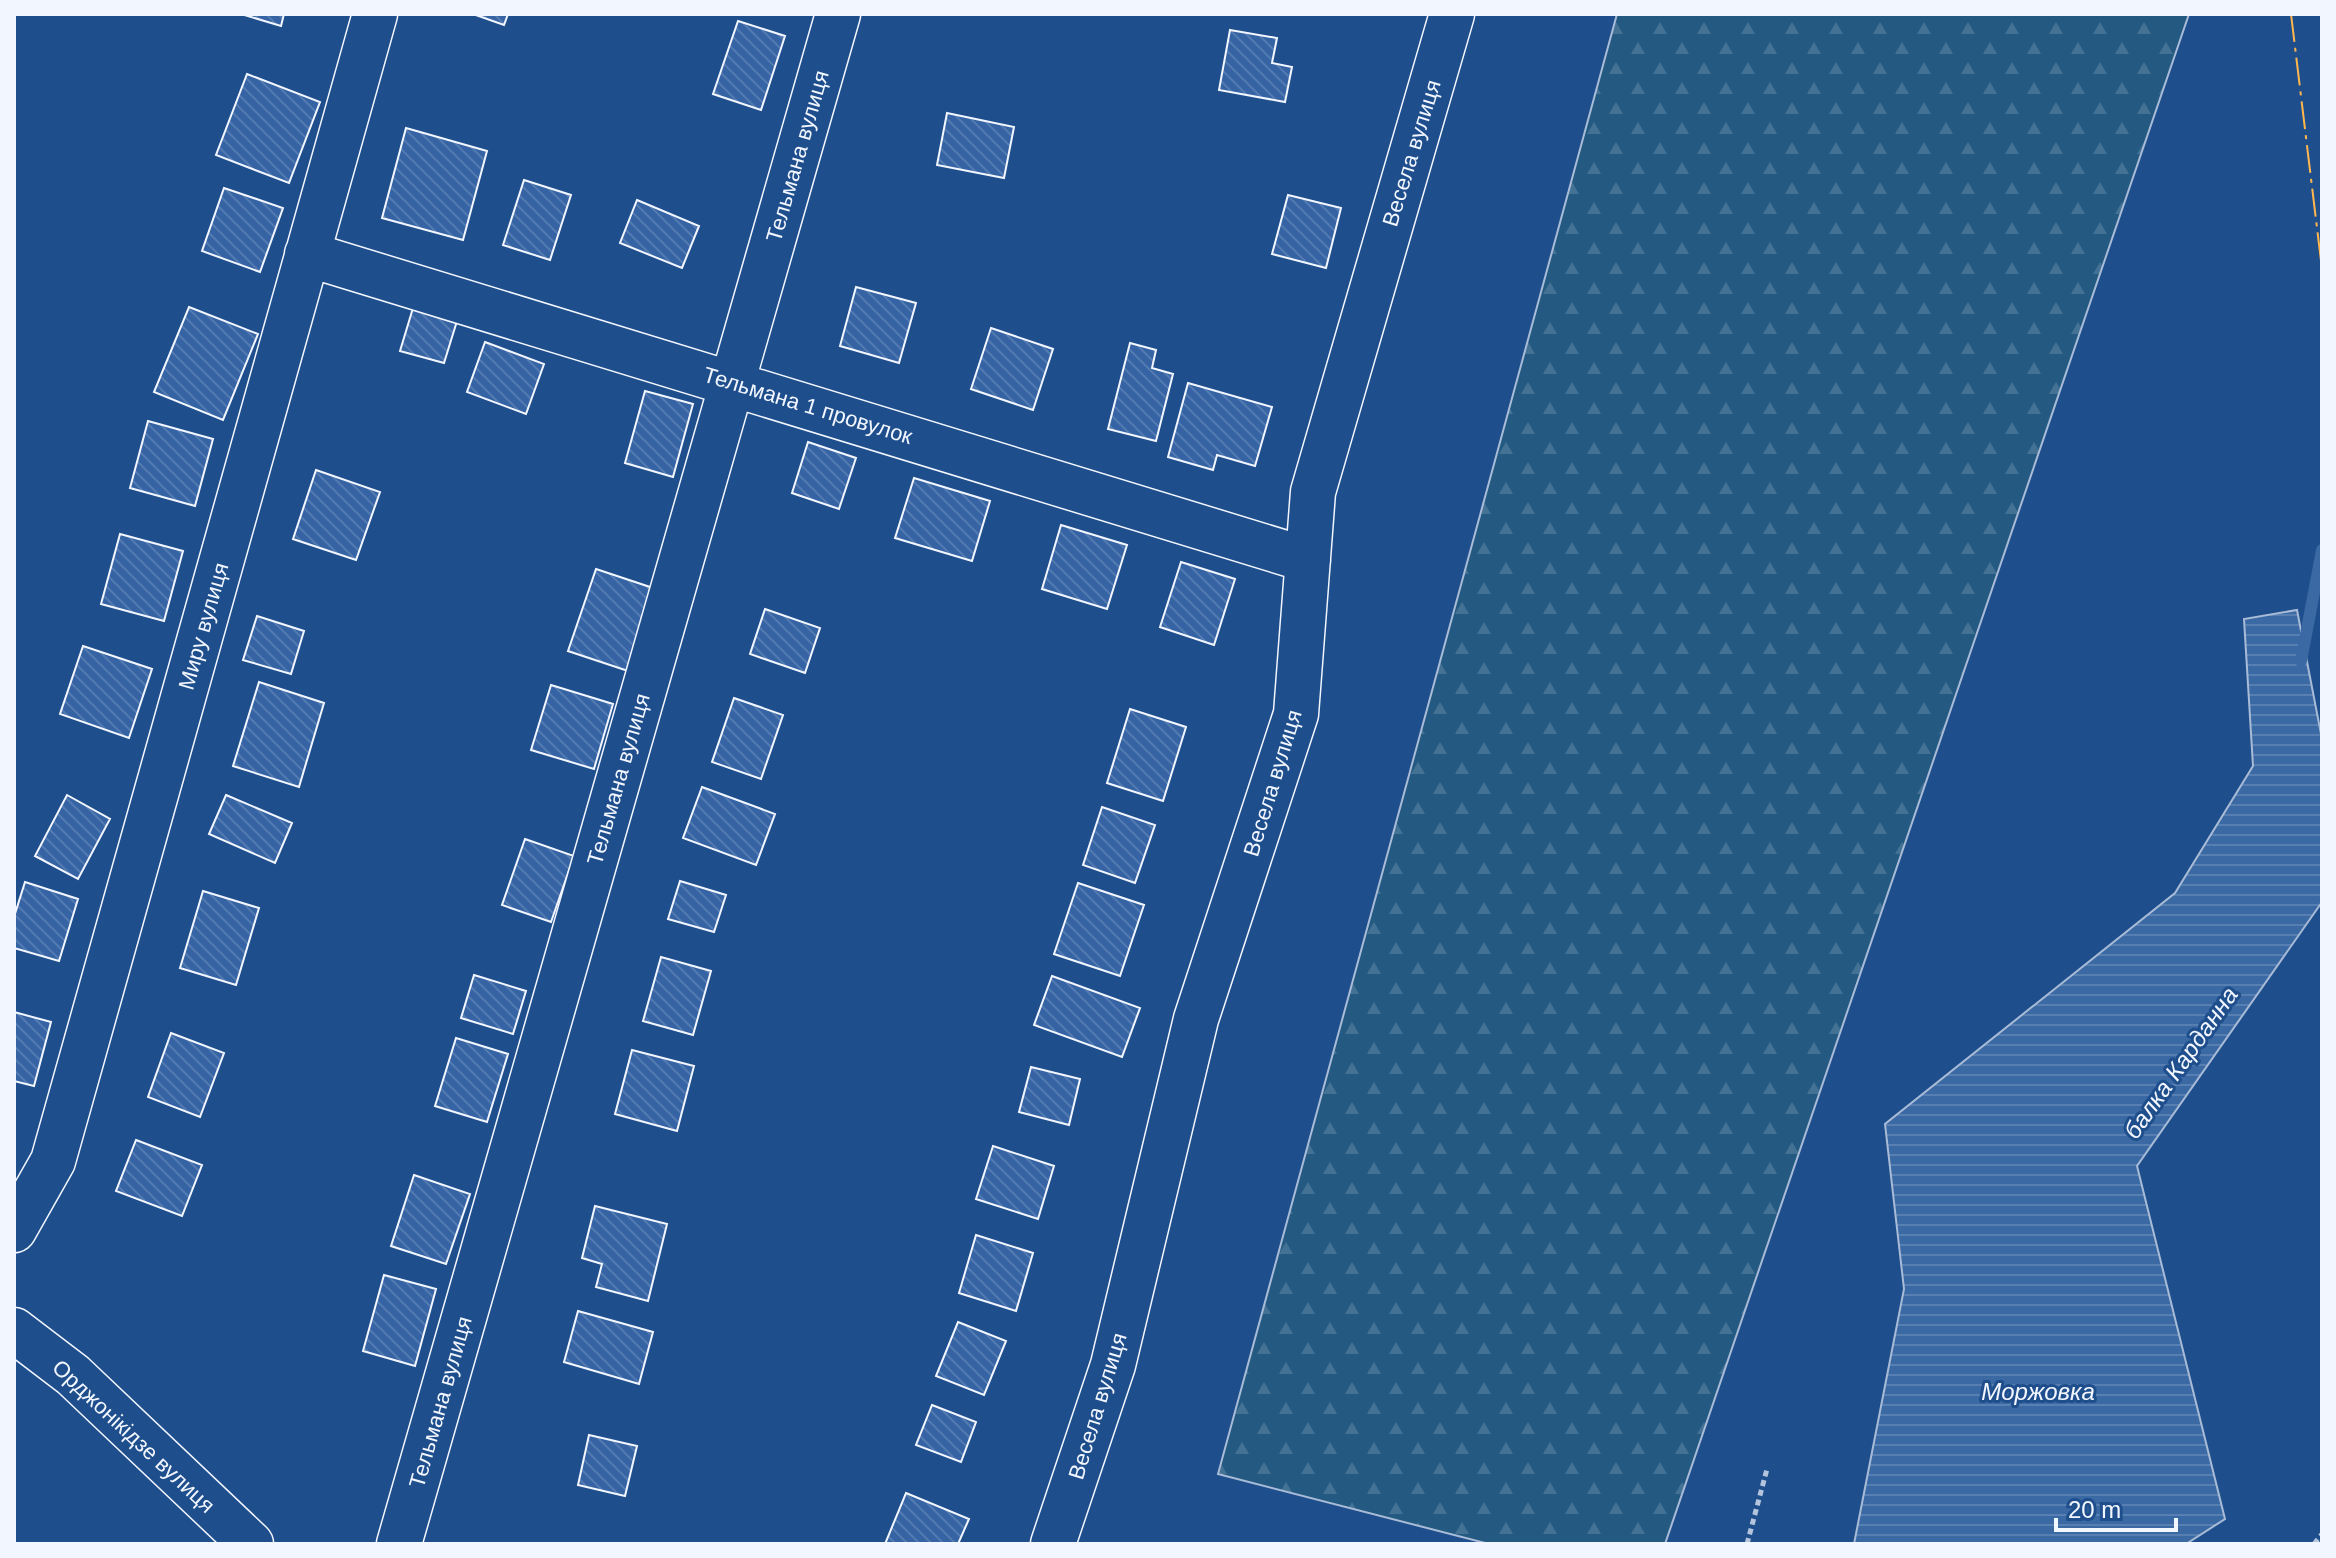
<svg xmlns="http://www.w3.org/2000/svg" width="2336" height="1558" font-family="Helvetica,sans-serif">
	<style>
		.forest { fill: url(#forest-firs); stroke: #a8bbd7; stroke-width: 2 }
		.water { fill: url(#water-rules); stroke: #a8bbd7; stroke-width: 2 }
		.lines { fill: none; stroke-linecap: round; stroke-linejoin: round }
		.stream { stroke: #3b69a3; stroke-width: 12 }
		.building { fill: url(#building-back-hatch); stroke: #f2f6ff; stroke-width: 2 }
		.minor-casing { stroke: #f2f6ff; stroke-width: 47 }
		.path { stroke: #b3c4dc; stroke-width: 5; stroke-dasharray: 6 4; stroke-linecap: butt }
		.minor { stroke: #1f4e8c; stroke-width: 44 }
		.power { stroke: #ffb74d; stroke-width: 2; stroke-dasharray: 28 6 4 6; stroke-linecap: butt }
		.labels { text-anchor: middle; stroke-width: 6; stroke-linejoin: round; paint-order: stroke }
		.street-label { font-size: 22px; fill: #f2f6ff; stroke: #1f4e8c }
		.water-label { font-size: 24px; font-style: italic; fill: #f2f6ff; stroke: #1f4e8c }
	</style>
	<defs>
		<pattern id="forest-firs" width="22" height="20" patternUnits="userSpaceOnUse" patternTransform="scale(2)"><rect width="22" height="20" fill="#245a82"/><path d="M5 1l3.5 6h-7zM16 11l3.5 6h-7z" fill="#447295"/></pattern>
		<pattern id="water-rules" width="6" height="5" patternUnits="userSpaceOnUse" patternTransform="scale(2)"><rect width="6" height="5" fill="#3b69a3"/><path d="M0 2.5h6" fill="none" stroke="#587fb1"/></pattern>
		<pattern id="building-back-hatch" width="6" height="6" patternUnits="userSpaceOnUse" patternTransform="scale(2)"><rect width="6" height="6" fill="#3563a3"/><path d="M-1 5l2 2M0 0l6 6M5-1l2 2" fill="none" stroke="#537ab1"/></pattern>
	</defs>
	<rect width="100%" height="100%" fill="#1f4e8c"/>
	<path class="forest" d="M1617 14H2189L1665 1544H1489L1218 1474Z"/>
	<path class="water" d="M2297 610 2322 739V902L2137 1166 2225 1519 2186 1544H1854L1904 1289 1885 1124 2175 893 2253 766 2244 619Z"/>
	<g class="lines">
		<path class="stream" d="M2301 661 2322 550"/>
	</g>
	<path class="building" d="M241 14H284L281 26Z
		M473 14H508L504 25Z
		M738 21 785 36 761 110 713 94Z
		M1230 30 1277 38 1272 63 1292 67 1285 102 1219 90Z
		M247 74 320 102 289 183 216 155Z
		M947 113 1014 127 1004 178 937 165Z
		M406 128 487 151 463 240 382 218Z
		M524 180 571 195 550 260 503 245Z
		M224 188 283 208 260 272 202 251Z
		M1288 195 1341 208 1326 268 1272 254Z
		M637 200 699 226 682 268 620 243Z
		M856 287 916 303 899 363 840 346Z
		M189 307 258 334 223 420 154 392Z
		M413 308 457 321 444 363 400 351Z
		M991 328 1053 349 1033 410 971 389Z
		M485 342 544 364 526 414 467 392Z
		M1130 343 1156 350 1152 368 1173 374 1156 441 1108 429Z
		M1188 383 1272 407 1255 466 1217 455 1213 470 1168 457Z
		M645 391 693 404 673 477 625 463Z
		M148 421 213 439 195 506 130 488Z
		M808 442 856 458 839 509 792 493Z
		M316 470 380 492 356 560 293 539Z
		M914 478 990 501 972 561 895 538Z
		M1061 525 1127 545 1107 609 1042 589Z
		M120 534 183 551 164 621 101 604Z
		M1181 562 1235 579 1214 645 1160 627Z
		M596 569 656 589 628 671 568 651Z
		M765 609 820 628 805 673 750 654Z
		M257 616 304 631 291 674 243 660Z
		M83 646 152 669 129 738 60 714Z
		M259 682 324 703 299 787 233 766Z
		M551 685 613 704 594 769 531 750Z
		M734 698 783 715 761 779 712 762Z
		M1130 709 1186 727 1163 801 1107 783Z
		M702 787 775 814 756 865 683 838Z
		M67 795 110 819 78 879 35 856Z
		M226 795 292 823 275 863 209 834Z
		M1102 807 1155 825 1135 883 1083 865Z
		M525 839 574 856 551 922 502 905Z
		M680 881 726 895 714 932 668 919Z
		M25 882 78 899 59 961 14 948V917Z
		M1078 883 1144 905 1120 976 1054 954Z
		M203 891 259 908 236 985 180 968Z
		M661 957 711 971 693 1035 643 1021Z
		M474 975 526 991 513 1034 461 1018Z
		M1052 976 1140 1008 1122 1057 1034 1025Z
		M14 1012 51 1022 34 1086 14 1081Z
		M171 1033 224 1053 200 1117 148 1097Z
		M456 1038 508 1054 487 1122 435 1106Z
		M632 1050 694 1066 677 1131 615 1114Z
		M1031 1067 1080 1079 1069 1125 1019 1112Z
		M136 1140 202 1165 182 1216 116 1191Z
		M993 1146 1054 1166 1038 1219 976 1199Z
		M414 1175 470 1194 446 1264 391 1246Z
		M595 1206 667 1224 648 1301 596 1287 602 1264 582 1258Z
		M976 1235 1033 1253 1016 1311 959 1293Z
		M384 1275 436 1289 415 1366 363 1351Z
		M578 1311 653 1332 639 1384 564 1362Z
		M958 1322 1006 1341 984 1395 936 1376Z
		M932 1405 976 1422 961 1462 916 1445Z
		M589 1435 637 1446 625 1496 578 1485Z
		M906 1493 969 1519 958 1544H885Z"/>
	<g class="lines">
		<g class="minor-casing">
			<path id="minor" d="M307 254 1308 560
				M14 1230 53 1161 375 14
				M14 1330 73 1375 251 1544
				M399 1544 838 14
				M1053 1544 1113 1365 1196 1019 1296 714 1313 492 1452 14"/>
		</g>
		<path class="path" d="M1747 1544 1767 1469
			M2314 1544 2322 1534"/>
		<use href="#minor" class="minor"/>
		<path class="power" d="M2291 14 2322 269"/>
	</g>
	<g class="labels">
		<g class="street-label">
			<text transform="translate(1411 153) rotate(-73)" y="8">Весела вулиця</text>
			<text transform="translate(797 156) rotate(-74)" y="8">Тельмана вулиця</text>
			<text transform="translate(808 405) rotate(17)" y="8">Тельмана 1 провулок</text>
			<text transform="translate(203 626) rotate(-74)" y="8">Миру вулиця</text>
			<text transform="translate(618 779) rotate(-74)" y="8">Тельмана вулиця</text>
			<text transform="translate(1272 783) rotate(-73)" y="8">Весела вулиця</text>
			<text transform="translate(440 1402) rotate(-74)" y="8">Тельмана вулиця</text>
			<text transform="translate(1097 1406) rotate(-73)" y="8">Весела вулиця</text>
			<text transform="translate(134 1436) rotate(43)" y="8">Орджонікідзе вулиця</text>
		</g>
		<g class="water-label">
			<text transform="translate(2181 1063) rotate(-55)" y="8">балка Карданна</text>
			<text x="2038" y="1400">Моржовка</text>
		</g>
	</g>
	<rect width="2336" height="1558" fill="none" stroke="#f2f6ff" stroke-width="32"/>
	<path d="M2056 1518v12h120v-12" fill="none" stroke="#f2f6ff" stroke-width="4"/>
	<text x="2068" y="1518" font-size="24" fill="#f2f6ff" stroke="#1f4e8c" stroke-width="6" paint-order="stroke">20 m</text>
</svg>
